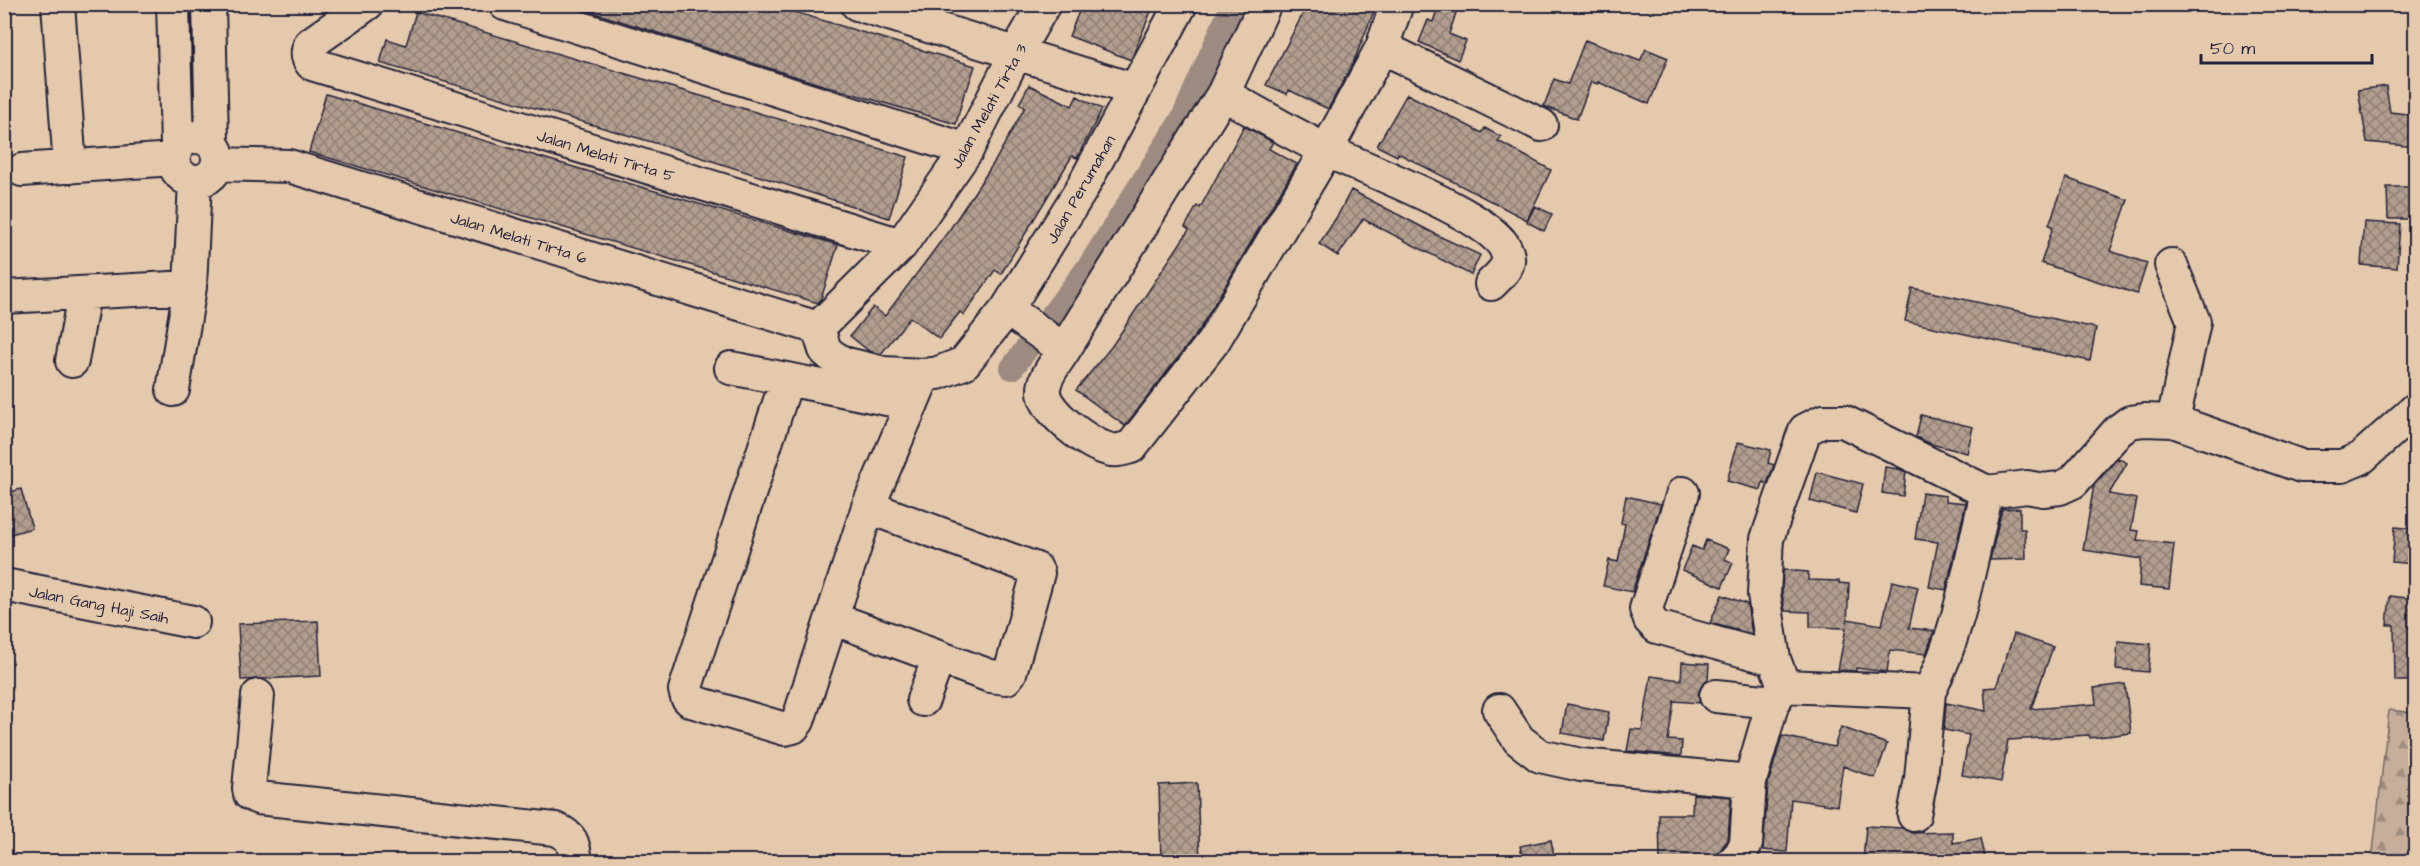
<svg xmlns="http://www.w3.org/2000/svg" width="2420" height="866" font-family="'Architects Daughter',sans-serif">
	<style>
		.forest { fill: url(#forest-firs); stroke: #74686a; stroke-width: 1.5 }
		.lines { fill: none; stroke-linecap: round; stroke-linejoin: round }
		.canal { stroke: #9d8b82; stroke-width: 24 }
		.building { fill: url(#building-cross-hatch); stroke: #22223b; stroke-width: 1.5 }
		.minor-casing { stroke: #22223b; stroke-width: 36 }
		.minor { stroke: #e5c9ac; stroke-width: 32 }
		.labels { text-anchor: middle; stroke-width: 5; stroke-linejoin: round; paint-order: stroke }
		.street-label { font-size: 16px; fill: #22223b; stroke: #e5c9ac }
	</style>
	<defs>
		<pattern id="forest-firs" width="22" height="20" patternUnits="userSpaceOnUse" patternTransform="scale(1.5)"><rect width="22" height="20" fill="#c6ae9a"/><path d="M5 1l3.5 6h-7zM16 11l3.5 6h-7z" fill="#a08d7f"/></pattern>
		<pattern id="building-cross-hatch" width="8" height="8" patternUnits="userSpaceOnUse" patternTransform="scale(1.5)"><rect width="8" height="8" fill="#b29d8e"/><path d="M0 0l8 8M0 8l8-8" fill="none" stroke="#908075"/></pattern>
	</defs>
	<rect width="100%" height="100%" fill="#e5c9ac"/>
	<filter id="ink" filterUnits="userSpaceOnUse"><feTurbulence type="fractalNoise" baseFrequency=".0167" numOctaves="2"/><feDisplacementMap in="SourceGraphic" scale="12" xChannelSelector="R" yChannelSelector="G"/><feConvolveMatrix kernelMatrix="1 2 1 2 8 2 1 2 1" color-interpolation-filters="sRGB"/></filter>
	<g filter="url(#ink)">
		<path class="forest" d="M2389 710 2415 713V861H2372Z"/>
		<g class="lines">
			<path class="canal" d="M1012 368 1090 265 1183 118 1233 4"/>
		</g>
		<path class="building" d="M567 4H768L975 66 967 90H965L956 124 816 83Z
			M1082 4H1154L1131 60 1069 36Z
			M1308 4H1377L1353 63 1328 109 1289 90 1287 94 1266 85Z
			M1439 4H1459L1449 34 1466 41 1458 60 1419 42 1428 20 1433 22Z
			M416 12 908 157 889 218 669 147 380 63 387 39 406 45Z
			M1585 40 1640 61 1646 49 1668 58 1649 104 1598 82V84L1591 82 1577 119 1544 106 1554 79 1568 84Z
			M1029 85 1072 106 1077 96 1102 109 1077 158 1072 156 1001 274 995 270 964 315 960 312 939 339 910 317 881 354 869 351 850 336 873 307 885 316 950 229 995 161 1025 107 1019 104Z
			M2386 86 2390 112 2415 115V147L2367 142 2358 90Z
			M326 94 838 245 821 299 818 303 309 152Z
			M1407 94 1482 133 1485 128 1501 137 1498 141 1551 170 1527 220 1398 153 1397 156 1377 146Z
			M1244 126 1273 142 1269 149 1297 164 1198 332 1125 426 1076 390 1112 346 1189 230 1185 227 1197 206 1200 208Z
			M2066 178 2128 200 2110 251 2147 263 2137 294 2041 263 2053 227 2049 225Z
			M2387 187H2415V219H2388Z
			M1351 190 1443 238 1480 255 1471 275 1363 219 1338 256 1319 244 1338 215Z
			M1535 206 1552 214 1544 231 1527 222Z
			M2364 222 2400 224 2397 268 2361 265Z
			M1912 288 2096 328 2090 361 1905 321Z
			M1921 415 1973 427 1967 453 1931 444 1916 437Z
			M1738 442 1771 450 1768 463 1774 465 1767 484 1763 482 1761 490 1727 481Z
			M2118 458 2127 463 2109 494 2137 499 2131 530 2139 531 2137 540 2174 544 2169 589 2139 586 2141 559 2083 550 2094 485Z
			M1885 467 1899 469 1906 472 1903 496 1882 493Z
			M1817 472 1863 484 1856 513 1810 501Z
			M21 489 32 528 4 536V494Z
			M1922 493 1946 496V501L1966 503 1946 590 1929 587 1938 542 1915 539Z
			M1626 496 1661 504 1632 592 1603 586 1609 560 1618 562 1625 524 1621 523Z
			M2020 508V529H2025L2026 559 1990 560 2002 509Z
			M2395 527 2415 529V564L2392 562Z
			M1706 540 1729 549 1725 559 1733 563 1722 587 1682 570 1692 546 1702 550Z
			M1783 570 1808 572V580L1839 581V583L1849 584 1847 623 1848 619 1882 625 1892 581 1918 587 1909 628 1934 631 1926 654 1890 650 1887 672 1856 668V671L1838 670 1846 628 1810 627V612L1785 611 1782 593Z
			M1722 595 1747 604 1752 634 1710 623Z
			M2390 596 2415 599V681H2395L2394 625H2387Z
			M318 621 321 676 241 680 238 624Z
			M2014 634 2053 647 2031 709 2096 704 2094 688 2125 684 2131 733 2090 738 2089 735 2008 740 2001 782 1962 775 1969 735 1944 730 1946 703 1986 711 1984 688 1996 687Z
			M2118 641 2151 644 2148 672 2116 669Z
			M1682 662 1709 664 1708 680 1702 685 1698 694 1700 703 1674 701 1668 740 1682 741 1681 756 1627 751 1631 729 1642 730 1651 676 1681 680Z
			M1567 704 1609 712 1604 741 1562 733Z
			M1841 727 1887 744 1875 778 1843 766 1837 806 1791 799 1787 852 1763 850 1768 784 1782 736 1834 747Z
			M1197 783 1200 861H1161L1159 785Z
			M1693 794 1731 797 1728 839 1716 857V861H1660L1659 814H1692Z
			M1866 826 1902 828 1912 833 1953 832V843L1981 838 1986 861H1863Z
			M1551 840 1555 861H1523L1520 846Z"/>
		<g class="lines">
			<g class="minor-casing">
				<path id="minor" d="M58 4 70 167
					M173 4 177 145
					M209 4 212 143
					M367 4 310 44C307 52 306 57 312 64L901 245
					M505 4 967 150
					M857 4 1135 90
					M1382 47 1541 125
					M1223 94C1258 113 1292 134 1328 151 1364 169 1493 216 1506 250 1513 265 1501 274 1491 284
					M174 159a22 22 0 1 1 44 0a22 22 0 1 1-44 0Z
					M218 164 289 166 818 328
					M22 170 173 159
					M2171 265 2194 322 2173 421
					M4 297 190 287
					M1007 309 1064 350C1057 362 1043 377 1044 392 1045 412 1088 444 1108 449 1115 452 1123 449 1131 447L1213 342 1326 151 1382 47 1397 4
					M818 328 825 350 832 356 843 363 884 373 924 375 938 373 964 363 1007 309 1081 190 1181 4
					M818 328 901 245 967 150 1016 53 1044 4
					M1064 350 1223 94 1265 4
					M72 361 84 294
					M731 368 912 404
					M787 379 685 690 687 697 691 701 785 729 793 727 798 721 868 507 924 375
					M173 390 190 287 195 181
					M1683 493 1646 609 1650 620 1657 627 1774 659
					M4 585 193 622
					M832 618 990 676 1006 678 1010 673 1038 573 1036 569 868 507
					M1784 686 1774 659 1764 594 1767 539 1805 430 1823 421H1843L1987 492
					M258 696 249 788 250 794 258 798 555 829C572 835 574 844 576 862
					M1716 696 1773 702
					M923 700 939 657
					M1499 710 1519 740 1540 756 1581 765 1750 781
					M1914 815 1921 779 1929 692
					M1733 862 1740 855 1746 844 1750 781 1773 702 1784 686 1929 692C1960 631 1971 559 1987 492L2027 487 2043 490 2060 488 2073 482 2118 431 2130 422 2144 420 2173 421 2301 466H2342L2361 458 2416 409"/>
			</g>
			<use href="#minor" class="minor"/>
		</g>
	</g>
	<g class="labels">
		<g class="street-label">
			<text transform="translate(988 106) rotate(-61)" y="6">Jalan Melati Tirta 3</text>
			<text transform="translate(606 155) rotate(17)" y="6">Jalan Melati Tirta 5</text>
			<text transform="translate(1080 189) rotate(-60)" y="6">Jalan Perumahan</text>
			<text transform="translate(519 237) rotate(17)" y="6">Jalan Melati Tirta 6</text>
			<text transform="translate(99 604) rotate(11)" y="6">Jalan Gang Haji Saih</text>
		</g>
	</g>
	<rect width="2420" height="866" fill="none" stroke="#e5c9ac" stroke-width="24"/>
	<rect x="12" y="12" width="2396" height="842" fill="none" stroke="#22223b" stroke-width="2" filter="url(#ink)"/>
	<path d="M2201 54v9h171v-9" fill="none" stroke="#22223b" stroke-width="3"/>
	<text x="2210" y="54" font-size="18" fill="#22223b" stroke="#e5c9ac" stroke-width="4.5" paint-order="stroke">50 m</text>
</svg>
